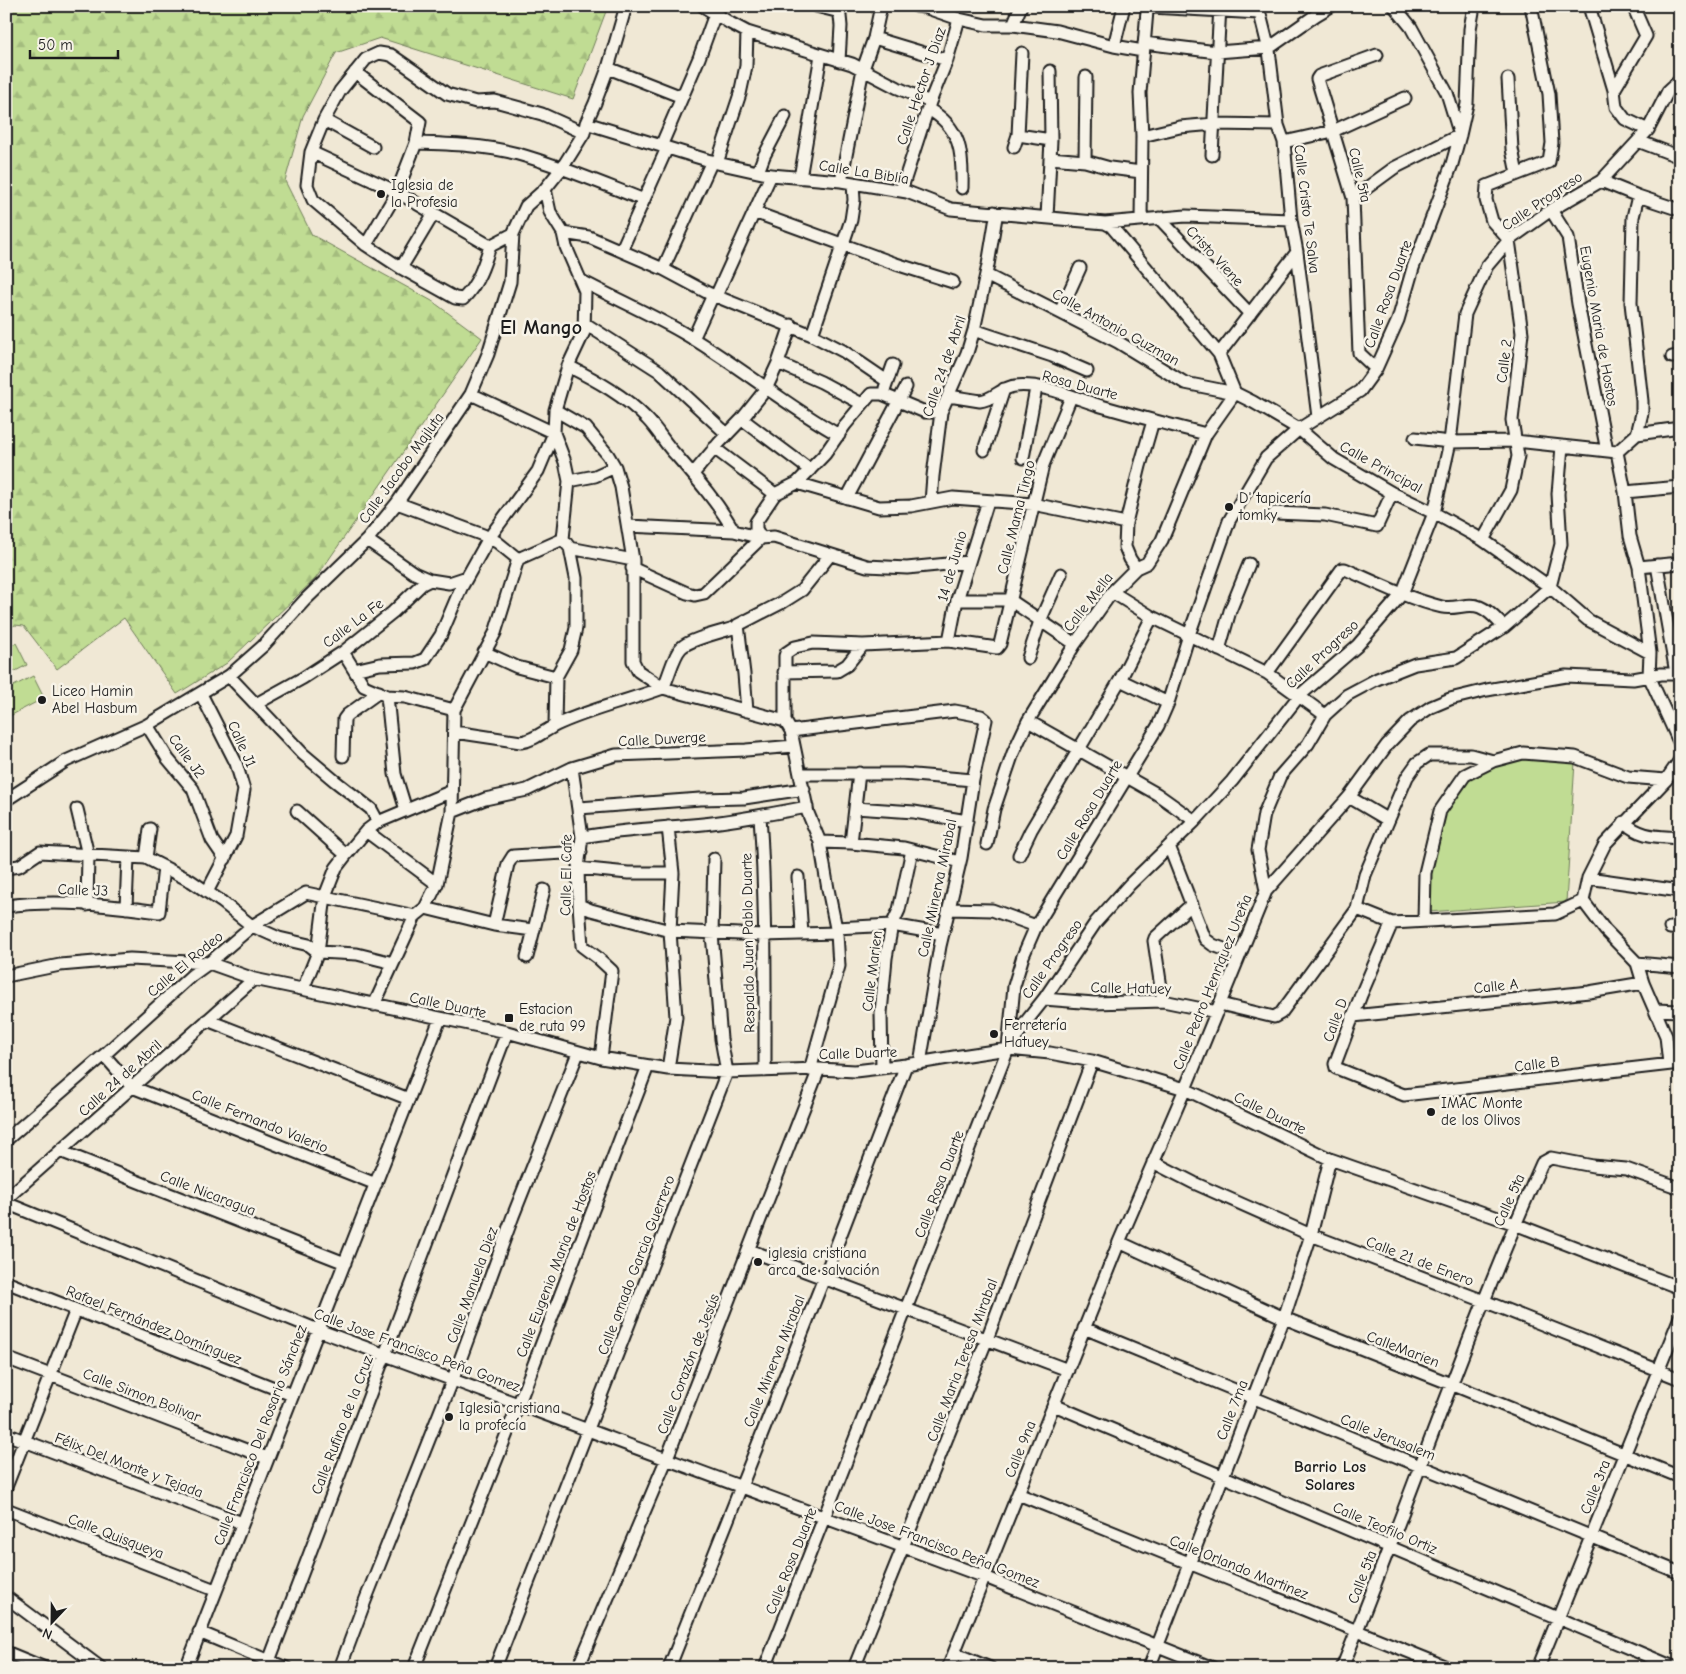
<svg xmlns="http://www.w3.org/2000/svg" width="1686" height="1674" font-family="'Comic Neue',sans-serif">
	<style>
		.forest { fill: url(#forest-firs); stroke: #6e7c58 }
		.pitch { fill: #c0dc93; stroke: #6e7c58 }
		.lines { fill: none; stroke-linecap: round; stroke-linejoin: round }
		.minor-casing { stroke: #1c1c1c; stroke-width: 15 }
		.minor { stroke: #f7f3e8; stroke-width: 11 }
		.poi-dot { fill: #1c1c1c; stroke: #f7f3e8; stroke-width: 2 }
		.labels { text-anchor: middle; stroke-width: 5; stroke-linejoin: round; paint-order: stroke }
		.street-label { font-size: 15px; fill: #1c1c1c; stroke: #f7f3e8 }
		.poi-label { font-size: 15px; fill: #1c1c1c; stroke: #f7f3e8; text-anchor: start }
		.neighbourhood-label { font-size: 16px; font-weight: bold; fill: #1c1c1c; stroke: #f7f3e8 }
		.district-label { font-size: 20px; font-weight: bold; fill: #1c1c1c; stroke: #f7f3e8 }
	</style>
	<defs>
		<pattern id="forest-firs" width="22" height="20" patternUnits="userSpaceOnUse" patternTransform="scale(1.25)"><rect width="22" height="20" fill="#c0dc93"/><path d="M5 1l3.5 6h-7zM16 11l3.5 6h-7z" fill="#a4bc7e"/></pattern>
	</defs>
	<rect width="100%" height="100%" fill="#f0e8d5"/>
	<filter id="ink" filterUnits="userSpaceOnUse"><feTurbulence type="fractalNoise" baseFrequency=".02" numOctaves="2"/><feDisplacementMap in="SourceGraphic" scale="10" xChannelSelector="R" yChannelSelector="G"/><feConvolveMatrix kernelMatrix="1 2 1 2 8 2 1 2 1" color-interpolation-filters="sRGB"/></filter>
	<g filter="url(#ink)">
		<path class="forest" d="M6 6H608L573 99 380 38 336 53 303 116 285 181 312 235 432 301 482 338 316 578 227 663 177 694 124 618 57 669 24 626 15 625 6 629Z"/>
		<path class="pitch" d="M16 643 27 665 6 676V648Z
			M33 676 44 698 6 718V690Z
			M1516 756 1575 762 1566 902 1428 912 1430 872 1443 816 1470 779Z"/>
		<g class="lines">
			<g class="minor-casing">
				<path id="minor" d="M703 6 730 23 747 32 852 64 898 88 930 102
					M816 6 840 12
					M916 6 924 7 959 19 986 25H1013L1057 31 1114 46 1143 51
					M1258 6 1269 50 1278 125 1284 142 1291 220 1297 252 1318 417
					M1589 6 1614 90 1616 107 1625 119 1648 130
					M1013 25 1021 6
					M874 38 947 60
					M1144 43 1217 52 1269 48 1316 15 1331 6
					M1114 46 1124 6
					M839 61 841 26 839 6
					M608 68 682 97
					M355 72 420 122 416 143 397 192 366 245
					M1508 79 1512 149 1517 174
					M1614 90 1646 36 1633 6
					M928 109C961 127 963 153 962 188
					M324 120 373 147
					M586 123 717 163 771 175 841 181 907 192 951 209 1105 223 1186 216 1291 220
					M1018 135 1051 140
					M1142 136 1180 127 1214 124 1278 125
					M1638 141 1680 157
					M1284 142 1333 131 1405 98
					M416 143C450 144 485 145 518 154 561 166 603 184 644 200
					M661 146 699 58 715 14
					M1014 147 1018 135 1022 53
					M311 152 397 192 490 246 513 234
					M1212 155 1220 6
					M1050 158 1085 161 1110 168 1141 172
					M1085 161 1086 77
					M717 163 740 94 746 66 747 32
					M758 172 764 156 785 116
					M800 178 821 55
					M841 181 863 69 874 38 881 6
					M1601 181 1638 196 1680 210
					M901 191 930 102 947 60 959 19
					M1353 198 1394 168 1460 135 1447 93 1411 27 1394 6
					M1551 210 1568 237 1578 304 1607 451
					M754 212 896 264 953 282
					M1047 217 1051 140 1050 71
					M1159 218 1250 314
					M1141 220 1142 136 1140 93 1147 11 1151 7 1259 13
					M1105 223 1111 226 1219 354 1235 393
					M563 233 589 237 663 269 708 293 812 335 843 351 887 381
					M490 246C484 265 478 284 463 299L455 298 401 268 366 245 313 200 307 185 311 152 324 120 340 91 366 59 379 53 391 55 447 94 476 102 495 101 542 114 584 133
					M621 251 667 148
					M401 268 434 213
					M663 269 712 161
					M986 275 1118 342 1185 383 1235 393 1253 402 1299 429 1334 459 1392 493 1434 513 1483 540 1550 587 1588 620 1650 653
					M582 281C614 298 648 313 680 331 735 362 783 404 839 435
					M716 296 771 175
					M1060 312 1080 268
					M584 323 659 371 727 434
					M974 330 1052 356 1087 371
					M812 335 851 220 854 200 853 183
					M693 339 713 295
					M1219 354 1297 252
					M1672 357 1680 356
					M778 363 821 382 862 404
					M568 366C596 380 625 396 647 419 658 430 665 444 676 455 697 479 718 503 734 531
					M1376 369 1359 353 1353 198 1317 79 1319 76 1377 55
					M885 388 893 365
					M471 394 554 433
					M949 396 980 401C993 400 1002 387 1015 386 1044 383 1074 398 1101 406 1136 416 1170 425 1206 434
					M555 410 586 428 608 455 615 467 621 487 633 560V661L638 671 663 688 785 721
					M742 419 810 470
					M554 433 565 462 569 481 563 539 570 548 576 578V628L571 650 556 677 555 725
					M1637 434 1642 413V401L1631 303 1633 217 1638 196
					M1415 438 1450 442 1515 441 1617 452 1637 434 1680 428
					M714 448 775 494
					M984 450 1004 389
					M1617 452 1625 492 1630 536 1639 567 1650 653 1649 676 1680 744
					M1023 458 1036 388
					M693 474 719 443 742 419 766 389 778 363 791 325
					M569 481 595 476 615 467
					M797 483 879 507 911 506 953 498 1033 504 1126 523
					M1625 492 1680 487
					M847 498 906 387
					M931 502 933 476 941 412 967 353 974 330 988 265 996 217 994 212
					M397 503 483 535 497 542 518 559
					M1275 513 1325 515 1377 526 1392 493
					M628 526 734 531 761 538 774 537 867 566 907 568 968 562
					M367 540 414 573 430 580
					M1483 540 1511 490 1518 456 1512 420 1522 333 1509 240 1492 221 1486 200 1487 186 1549 162 1552 143 1549 94 1531 6
					M570 548 633 560
					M1657 565 1676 673
					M1639 567 1680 563
					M632 568 687 593 695 595 704 593 761 538 756 529V522L775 494 797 483 825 454 845 425 871 394H882L925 412H941
					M1136 568 1130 559 1125 547 1126 523 1140 466 1153 421
					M1112 592 1152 617 1267 673 1325 715
					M957 600H1010L1075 644
					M949 641 957 600 988 501
					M1219 650 1230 611 1249 564
					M343 652 364 686 387 696 395 774 406 810
					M484 652 517 667 556 677
					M1028 658 1040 621 1061 574
					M354 670 380 664 415 663 425 659 441 635 461 588 489 538 538 471 554 433 555 410 568 366 584 332 585 291 566 247 563 233 550 212 545 189
					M784 672 837 671 847 665 863 645
					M1267 673 1342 569H1345C1377 583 1409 599 1442 607 1455 610 1468 602 1480 607 1490 611 1497 620 1504 627
					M229 676 303 754 335 781 371 809 378 822
					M1120 680 1168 703
					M201 694 236 763 244 790 236 836 207 892
					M387 696 405 697 454 710
					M256 704 303 678 343 652 393 612 422 584 430 580 449 583 467 577
					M747 711 744 674 738 625 783 602 802 590 830 555
					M1028 721 1157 794 1195 821
					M147 725 168 759 193 789 212 840 225 859
					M791 731 955 711 981 716 986 720 973 780 961 858 940 946 920 1063
					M455 732 521 742C535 740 544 731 556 725 590 709 627 701 663 688 669 677 673 656 681 648 689 639 725 631 737 627
					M343 756 344 719 347 715 379 692
					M572 768 582 837 578 868 579 905 582 946 598 958 612 971 601 1058
					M801 774H902L973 780
					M1349 797 1388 820
					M6 800 66 761 147 725 229 676 263 646 305 600 367 540 397 503 471 394 488 354 510 282 513 234 526 206 545 189 562 168 584 133 586 123 595 103 608 68 626 6
					M579 808 700 799 744 798 804 789
					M855 808 914 812 967 821
					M77 809 88 855 87 905
					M297 811 346 855
					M452 812 485 799 527 790 572 768 616 755 746 750 794 746
					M760 816C766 901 765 986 765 1071
					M1624 822C1641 838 1658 836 1680 838
					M668 827 673 873 670 931 676 1017 668 1069
					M366 831 437 884
					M582 837C625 829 669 828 712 823 744 819 776 813 807 807
					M820 842 851 843 904 848 960 862
					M851 843 859 773
					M987 844 994 809 1013 753 1028 721 1075 644 1112 592 1136 568 1147 563 1162 540 1206 434 1235 393
					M1169 846 1205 939 1213 945 1240 955
					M1019 855 1031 830 1120 680 1152 617
					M146 858 150 829
					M6 868 19 866 40 852 146 858 191 881 222 902 252 926 279 938 309 945 318 952 357 954 393 963
					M578 868 628 873H673
					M798 877 802 934
					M1588 878 1680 891
					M1266 891 1258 850 1264 814 1280 776 1308 744 1325 715 1347 695 1377 679 1415 664 1456 658 1504 627 1550 587 1561 544 1558 494 1562 446
					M579 905 591 910 670 931 763 935 837 933
					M6 906C56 899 109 905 159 912L164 867
					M126 908 128 857
					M425 908 494 925 533 930
					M949 909 992 910 1036 926
					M1357 909 1392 923 1555 914 1583 901
					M1424 921 1425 873 1440 811 1465 775 1493 761 1523 753 1575 757 1628 777 1666 780
					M1392 923 1361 995 1335 1064 1336 1068 1404 1095 1680 1063
					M494 925 508 864 513 856 581 852
					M836 928 892 925 943 934
					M1670 928 1680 929
					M527 957 544 890
					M1637 963 1680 967
					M6 976 60 965 130 959 209 963 254 979 507 1032 601 1058 668 1069 727 1072 819 1069 855 1071 906 1065 954 1057 1008 1049 1050 1053 1092 1061 1185 1089 1330 1159 1515 1224 1680 1288
					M303 989 318 952 325 896 336 868 346 855 366 831 378 822 452 791
					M1044 999 1094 1003 1163 1001 1217 1012
					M1163 1001 1154 941 1155 938 1192 904
					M1220 1004 1274 1017 1281 1013 1357 909 1365 875 1407 777 1417 763 1429 755H1471L1493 761
					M374 1005 415 916 425 908 437 884 452 812 454 710 495 633 518 559 563 539
					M1655 1010 1680 1011
					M1353 1016 1589 992 1643 983
					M207 1020 409 1099
					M1011 1046 1025 1023 1044 999 1096 922 1130 884 1195 821 1232 781 1299 696 1357 646 1402 594 1434 513 1450 442 1465 314 1487 266 1509 240 1551 210 1601 181 1648 130 1668 91 1680 80
					M104 1055 132 1087 376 1184
					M1669 1064 1666 1036 1643 983 1637 963 1605 930 1583 901 1588 878 1605 844 1666 780 1680 760
					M882 1068 881 1013 886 958 892 925 899 910 912 850
					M810 1070 839 966 837 933 828 889 820 842 808 813 791 731 785 721V656L786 653 795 647 813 643 863 645 949 641 997 648 1000 644 1043 465 1071 397
					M6 1140 104 1055 191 976 209 963 252 926 306 893 415 916
					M60 1151 345 1263
					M1153 1162 1194 1183 1311 1235 1484 1301 1680 1379
					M6 1199 254 979
					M6 1203 318 1330 985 1577 1213 1668
					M1119 1242 1284 1318 1451 1384 1680 1477
					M749 1250 1068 1370
					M6 1282 292 1395
					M1084 1328 1680 1573
					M6 1358 267 1458
					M1054 1405 1676 1668
					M6 1434 242 1523
					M6 1487 76 1310
					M1018 1494 1449 1668
					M6 1509 215 1590
					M6 1597 101 1668
					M199 1632 286 1668
					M6 1652 45 1668
					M954 1653 990 1668
					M269 1661 507 1032
					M186 1668 440 1019
					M340 1668 365 1601 453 1379 513 1216 578 1053
					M414 1668 519 1403 648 1066
					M495 1668 727 1072 721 1039 712 934 714 859
					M578 1668 667 1458 819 1069
					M669 1668 824 1278 906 1065
					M765 1668 1008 1049 1014 986 1023 956 1036 926 1158 726 1168 703 1189 635 1229 521 1266 458 1299 429 1360 391 1376 369 1398 320 1413 268 1452 164 1460 135 1467 104 1470 29 1474 6
					M854 1668 987 1339 1092 1061
					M948 1668 1119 1242 1185 1089 1266 891 1349 797 1387 745 1410 721 1431 707 1450 699 1487 690 1566 676 1633 679 1661 674H1680
					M1149 1668 1284 1318 1311 1235 1330 1159
					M1342 1668C1410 1500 1468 1329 1542 1163L1551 1158 1593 1166 1626 1169 1680 1188
					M1538 1668 1680 1317"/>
			</g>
			<use href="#minor" class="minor"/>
		</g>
	</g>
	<g class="poi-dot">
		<circle cx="381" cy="194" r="5"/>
		<circle cx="1229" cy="507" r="5"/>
		<circle cx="42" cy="700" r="5"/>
		<rect x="504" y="1013" width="10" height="10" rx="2.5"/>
		<circle cx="994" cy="1034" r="5"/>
		<circle cx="1431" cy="1112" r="5"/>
		<circle cx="758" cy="1262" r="5"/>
		<circle cx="449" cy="1417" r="5"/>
	</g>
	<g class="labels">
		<g class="street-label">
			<text transform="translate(921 86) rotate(-71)" y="5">Calle Hector J Diaz</text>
			<text transform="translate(864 172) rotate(9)" y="5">Calle La Biblia</text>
			<text transform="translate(1360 175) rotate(77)" y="5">Calle 5ta</text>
			<text transform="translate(1542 201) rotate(-34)" y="5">Calle Progreso</text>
			<text transform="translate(1307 209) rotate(83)" y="5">Calle Cristo Te Salva</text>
			<text transform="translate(1215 256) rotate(47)" y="5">Cristo Viene</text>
			<text transform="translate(1388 294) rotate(-70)" y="5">Calle Rosa Duarte</text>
			<text transform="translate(1599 326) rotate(80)" y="5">Eugenio Maria de Hostos</text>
			<text transform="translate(1116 327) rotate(29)" y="5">Calle Antonio Guzman</text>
			<text transform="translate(1504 361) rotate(-83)" y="5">Calle 2</text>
			<text transform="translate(944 366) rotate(-71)" y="5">Calle 24 de Abril</text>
			<text transform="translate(1080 385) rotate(15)" y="5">Rosa Duarte</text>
			<text transform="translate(1381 467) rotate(29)" y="5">Calle Principal</text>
			<text transform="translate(401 468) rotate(-54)" y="5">Calle Jacobo Majluta</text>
			<text transform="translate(1016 517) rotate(-76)" y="5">Calle Mama Tingo</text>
			<text transform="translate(952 566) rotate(-74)" y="5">14 de Junio</text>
			<text transform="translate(1088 602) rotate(-52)" y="5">Calle Mella</text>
			<text transform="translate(353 623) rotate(-37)" y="5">Calle La Fe</text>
			<text transform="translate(1322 654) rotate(-43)" y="5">Calle Progreso</text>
			<text transform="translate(662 739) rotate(-3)" y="5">Calle Duverge</text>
			<text transform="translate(242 744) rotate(66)" y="5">Calle J1</text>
			<text transform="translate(187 756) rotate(54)" y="5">Calle J2</text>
			<text transform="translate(1089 810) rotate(-59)" y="5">Calle Rosa Duarte</text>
			<text transform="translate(566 875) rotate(-89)" y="5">Calle El Cafe</text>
			<text transform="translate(937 888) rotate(-78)" y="5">Calle Minerva Mirabal</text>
			<text transform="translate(83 890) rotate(2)" y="5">Calle J3</text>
			<text transform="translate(748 943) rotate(-91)" y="5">Respaldo Juan Pablo Duarte</text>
			<text transform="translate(1052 959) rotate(-55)" y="5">Calle Progreso</text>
			<text transform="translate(185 964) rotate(-40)" y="5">Calle El Rodeo</text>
			<text transform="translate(872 971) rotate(-83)" y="5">Calle Marien</text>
			<text transform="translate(1212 982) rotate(-68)" y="5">Calle Pedro Henriquez Ureña</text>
			<text transform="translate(1496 986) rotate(-6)" y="5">Calle A</text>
			<text transform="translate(1131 988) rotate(1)" y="5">Calle Hatuey</text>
			<text transform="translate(448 1005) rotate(12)" y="5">Calle Duarte</text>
			<text transform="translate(1335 1020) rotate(-70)" y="5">Calle D</text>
			<text transform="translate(858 1053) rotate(-2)" y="5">Calle Duarte</text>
			<text transform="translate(1537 1064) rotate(-7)" y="5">Calle B</text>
			<text transform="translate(120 1078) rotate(-42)" y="5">Calle 24 de Abril</text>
			<text transform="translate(1270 1113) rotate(26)" y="5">Calle Duarte</text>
			<text transform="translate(260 1121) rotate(22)" y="5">Calle Fernando Valerio</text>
			<text transform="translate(939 1184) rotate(-69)" y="5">Calle Rosa Duarte</text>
			<text transform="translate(208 1193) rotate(21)" y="5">Calle Nicaragua</text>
			<text transform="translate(1509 1200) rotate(-66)" y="5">Calle 5ta</text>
			<text transform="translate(1420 1261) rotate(21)" y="5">Calle 21 de Enero</text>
			<text transform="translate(556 1264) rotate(-69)" y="5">Calle Eugenio Maria de Hostos</text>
			<text transform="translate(636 1265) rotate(-69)" y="5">Calle amado Garcia Guerrero</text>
			<text transform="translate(472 1285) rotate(-70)" y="5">Calle Manuela Diez</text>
			<text transform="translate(154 1325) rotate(22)" y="5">Rafael Fernández Domínguez</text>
			<text transform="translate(1403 1349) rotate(21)" y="5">CalleMarien</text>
			<text transform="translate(417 1350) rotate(20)" y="5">Calle Jose Francisco Peña Gomez</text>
			<text transform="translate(962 1360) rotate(-69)" y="5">Calle Maria Teresa Mirabal</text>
			<text transform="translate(774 1361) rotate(-68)" y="5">Calle Minerva Mirabal</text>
			<text transform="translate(688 1364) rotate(-69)" y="5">Calle Corazón de Jesús</text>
			<text transform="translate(142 1395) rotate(21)" y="5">Calle Simon Bolivar</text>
			<text transform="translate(1232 1410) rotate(-69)" y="5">Calle 7ma</text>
			<text transform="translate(342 1425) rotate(-69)" y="5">Calle Rufino de la Cruz</text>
			<text transform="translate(260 1435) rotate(-69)" y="5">Calle Francisco Del Rosario Sánchez</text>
			<text transform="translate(1388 1437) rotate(22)" y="5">Calle Jerusalem</text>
			<text transform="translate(1020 1449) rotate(-68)" y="5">Calle 9na</text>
			<text transform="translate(129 1465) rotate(21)" y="5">Félix Del Monte y Tejada</text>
			<text transform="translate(1595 1487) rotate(-68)" y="5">Calle 3ra</text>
			<text transform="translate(1385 1528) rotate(23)" y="5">Calle Teofilo Ortiz</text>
			<text transform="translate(116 1536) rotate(21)" y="5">Calle Quisqueya</text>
			<text transform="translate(937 1544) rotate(21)" y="5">Calle Jose Francisco Peña Gomez</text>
			<text transform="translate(791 1561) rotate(-68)" y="5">Calle Rosa Duarte</text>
			<text transform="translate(1239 1567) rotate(22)" y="5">Calle Orlando Martinez</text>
			<text transform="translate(1362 1577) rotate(-69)" y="5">Calle 5ta</text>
		</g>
		<g class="poi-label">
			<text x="391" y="190">Iglesia de<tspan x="391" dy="17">la Profesia</tspan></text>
			<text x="1239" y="503">D' tapicería<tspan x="1239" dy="17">tomky</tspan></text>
			<text x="52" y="696">Liceo Hamin<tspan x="52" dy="17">Abel Hasbum</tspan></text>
			<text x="519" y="1014">Estacion<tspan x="519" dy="17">de ruta 99</tspan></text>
			<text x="1004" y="1030">Ferretería<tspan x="1004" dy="17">Hatuey</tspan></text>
			<text x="1441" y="1108">IMAC Monte<tspan x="1441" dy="17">de los Olivos</tspan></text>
			<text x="768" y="1258">iglesia cristiana<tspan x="768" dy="17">arca de salvación</tspan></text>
			<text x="459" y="1413">Iglesia cristiana<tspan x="459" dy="17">la profecía</tspan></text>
		</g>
		<g class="neighbourhood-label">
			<text x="1330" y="1472">Barrio Los<tspan x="1330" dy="18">Solares</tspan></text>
		</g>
		<g class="district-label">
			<text x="541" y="334">El Mango</text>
		</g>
	</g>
	<rect width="1686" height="1674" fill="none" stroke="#f7f3e8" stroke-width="25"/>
	<rect x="12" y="12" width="1661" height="1649" fill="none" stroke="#1c1c1c" stroke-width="2" filter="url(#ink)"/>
	<g transform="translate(52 1622) rotate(202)" stroke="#f7f3e8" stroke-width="4" paint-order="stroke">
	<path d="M0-4L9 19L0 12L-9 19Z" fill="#1c1c1c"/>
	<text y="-8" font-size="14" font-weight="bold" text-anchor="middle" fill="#1c1c1c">N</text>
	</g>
	<path d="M30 50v8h88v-8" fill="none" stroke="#1c1c1c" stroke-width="2.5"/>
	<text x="38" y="50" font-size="15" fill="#1c1c1c" stroke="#f7f3e8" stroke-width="4" paint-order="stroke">50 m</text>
</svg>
